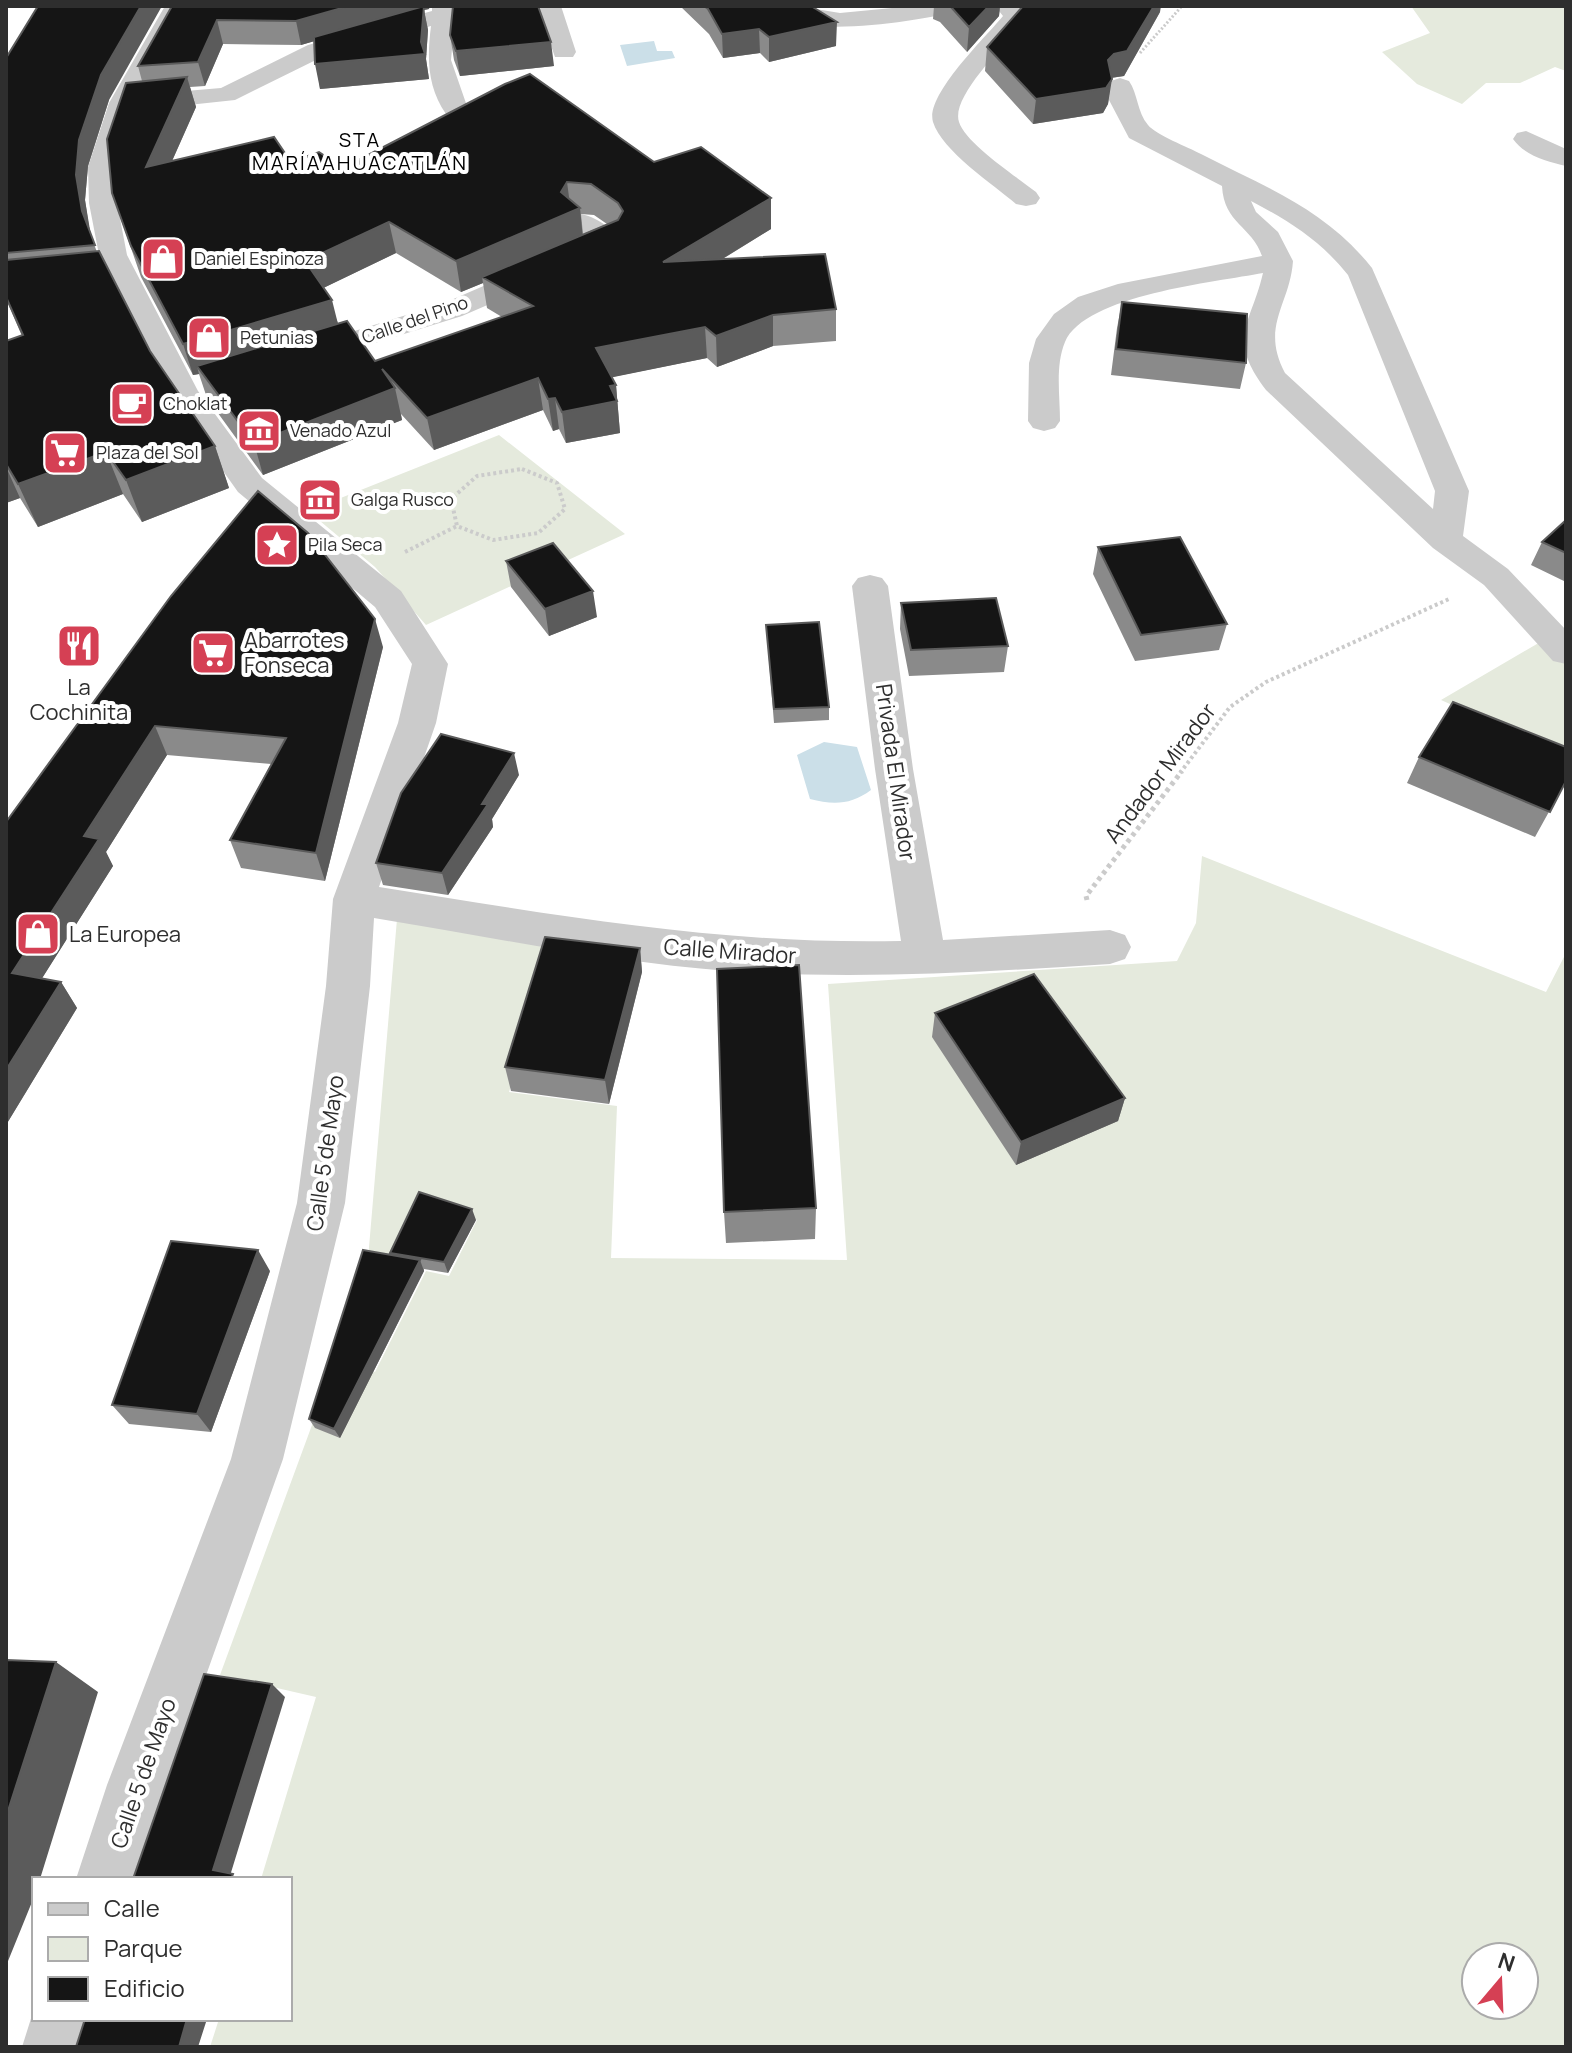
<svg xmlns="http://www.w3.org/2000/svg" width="1572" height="2053" font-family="Manrope,sans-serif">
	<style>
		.green { fill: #e5eadd; fill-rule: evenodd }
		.water { fill: #cbdfe8 }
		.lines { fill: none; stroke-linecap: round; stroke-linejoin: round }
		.path-far2 { stroke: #cbcbcb; stroke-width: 3; stroke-dasharray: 2 2; stroke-linecap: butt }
		.path-far1 { stroke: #cbcbcb; stroke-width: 4; stroke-dasharray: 3 3; stroke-linecap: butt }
		.path { stroke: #cbcbcb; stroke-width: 5; stroke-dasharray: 4 4; stroke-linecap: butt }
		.minor { fill: #cbcbcb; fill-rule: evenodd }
		.wall { fill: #8a8a8a; fill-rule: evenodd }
		.shaded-wall { fill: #5b5b5b }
		.building { fill: #151515; stroke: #5b5b5b; stroke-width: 2 }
		.labels { text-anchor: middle; stroke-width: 8; stroke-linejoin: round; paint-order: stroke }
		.far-poi-label { font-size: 18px; fill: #2e2e2e; stroke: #fff; text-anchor: start }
		.far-street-label { font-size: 18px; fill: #2e2e2e; stroke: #fff }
		.far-neighbourhood-label { font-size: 20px; letter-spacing: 2px; fill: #000; stroke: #fff }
		.poi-label { font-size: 22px; fill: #2e2e2e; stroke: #fff; text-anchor: start }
		.street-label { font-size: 22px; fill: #2e2e2e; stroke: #fff }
	</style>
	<rect width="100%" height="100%" fill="#fff"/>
	<path class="green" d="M1411 6H1566V71L1555 67 1520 83H1486L1462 104 1417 84 1382 52 1430 33Z
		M499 435 625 534 426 625 375 567 308 511Z
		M1566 627V756L1441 700Z
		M1202 856 1546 992 1566 953V2047H210L219 2019H290V1879H261L316 1697 220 1675 333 1368 375 1372 426 1271 449 1276 477 1220 423 1203 393 1263 368 1259 397 919 556 940 509 1092 617 1106 611 1258 847 1260 828 984 1177 961 1196 923ZM1476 1957H1524V2005H1476Z"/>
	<path class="water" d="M654 41 657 51H672L675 58 627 66 620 45Z
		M824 742 857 747 871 790C851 805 833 805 810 799L797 755Z"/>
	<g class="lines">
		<path class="path-far2" d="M1140 53 1182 6"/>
		<path class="path-far1" d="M522 469 557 483 565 509 538 533 493 540 457 526 451 499 477 476Z
			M405 552 457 526
			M1180 773 1230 707 1266 682 1449 599"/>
		<path class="path" d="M1087 900 1086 896 1182 771"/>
		<path class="minor" d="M165 6H189L139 95 221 88 308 45 432 11V6H456L451 60 468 109 464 114H446C427 86 427 58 431 26L326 55 235 100 132 111 114 167 117 203 127 255 198 391 262 478 401 591 448 664 436 723 379 887C556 915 721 945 901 941L875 769 852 586 858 578 870 575 882 578 888 586 913 769 943 940 1110 930 1125 935 1131 947 1125 959 1110 964C983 972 856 980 728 971 609 962 491 937 374 918L370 986 345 1203 283 1459 167 1785 138 1879H76L107 1785 231 1459 297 1203 326 986 333 899 398 723 412 664 375 607 238 492 167 392 99 255 89 203 88 167 109 103Z
			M537 6H561L576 52 573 57H555Z
			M763 6H797L840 13 913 6H962L958 11C919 21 790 43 763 6Z
			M995 6H1020L1028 16C1012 39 950 95 959 122 966 144 1017 177 1036 192L1040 198 1036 204 1026 206 1016 204C993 184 942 151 933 122 925 95 986 37 1003 16Z
			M1120 78 1129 81C1138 94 1137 112 1148 125 1156 135 1188 147 1201 154 1267 188 1325 209 1372 268L1469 491 1463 536 1508 569 1566 630V664L1553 661 1484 585 1433 548 1266 390C1226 337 1251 325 1263 273 1216 282 1085 295 1065 342 1055 366 1060 395 1060 421L1055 428 1044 431 1033 428 1028 421 1029 363 1036 339 1054 314 1078 297 1118 284 1262 256C1252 226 1224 224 1222 186L1129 138 1109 100 1107 86 1111 81ZM1251 201C1289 221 1321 241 1348 275L1435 491 1433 509 1285 373C1260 326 1290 305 1293 261L1278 232 1256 212Z
			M1526 131 1566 149V166C1547 161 1525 156 1513 139L1517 133Z
			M581 214C596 217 614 229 623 242L619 248 462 316 304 365 293 362 289 356 293 350 442 304 589 240 567 222 571 216Z
			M34 2009V2019H94L86 2047H22Z"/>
	</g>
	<path class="wall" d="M172 6 429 9 424 10 428 30 426 59 429 79 320 89 314 41 301 45 223 44 205 86 190 87 196 107 172 161 291 162 343 168 654 162 771 229 721 260 836 309V341L773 346 717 367 707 358 612 377 616 385 620 433 566 443 559 429 553 431 543 410 434 450 401 414 402 420 263 475 207 398 199 374 193 375 141 277 112 193 142 81 138 66ZM581 214 594 215 607 224 583 234ZM396 253 461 292 483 283 487 308 502 317 375 361 338 323 323 288Z
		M680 6H811L836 46 769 62 760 53 723 58 709 34Z
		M934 6H1000L999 16 967 52 940 22 933 19Z
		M1160 12 1124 76 1111 78 1108 104 1103 113 1033 124 985 71 987 47Z
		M450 35 554 66 460 76 454 60Z
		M6 58 109 100 88 166 85 200 90 234 97 252 150 351 215 446 229 488 142 522 123 494 38 527 20 498 6 503V341L22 336 6 299Z
		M1122 302 1246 363 1240 389 1111 375 1117 328Z
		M1566 520V582L1531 565 1542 542Z
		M1098 547 1227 624 1219 650 1135 661 1093 574Z
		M506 561 597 617 549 636 511 587Z
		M171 596 383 647 325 881 241 868 230 840 271 764 167 755 106 852 113 866 42 978 61 982 77 1008 6 1125V822Z
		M901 603 1008 646 1004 672 909 676 900 629Z
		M766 625 829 707V720L774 723Z
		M1419 757 1566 781 1535 837 1407 783Z
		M519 775 492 819 493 827 448 895 383 885 376 863Z
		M640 948 642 972 609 1104 511 1091 505 1067Z
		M935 1013 1125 1098 1118 1121 1016 1165 932 1037Z
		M816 1208 815 1239 726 1243 724 1212Z
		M476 1220 448 1273 424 1269V1271L340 1438 315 1428 309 1419 391 1255 390 1253Z
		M270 1271 211 1432 129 1424 112 1405Z"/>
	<path class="shaded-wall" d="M141 6H162L109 100 88 166 85 200 91 236 82 211 76 175 79 140 101 75Z
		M349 6H430L429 9 424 10 428 30 426 59 429 79 320 89 315 64 421 42 423 10 301 45 296 21Z
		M989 6H1000L999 16 967 52 969 27Z
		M1154 6H1161L1160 12 1124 76 1110 78 1108 60Z
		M217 20 223 44 205 86 198 62Z
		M837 22 836 46 769 62V37Z
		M759 29 760 53 723 58 722 34Z
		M551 42 554 66 460 76 456 51Z
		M187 77 196 107 156 197 146 167Z
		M1112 79 1108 104 1103 113 1033 124 1036 99Z
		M567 182 571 212 580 208 583 239 482 277 483 283 461 292 456 261 561 192Z
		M771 198V229L665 294 663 262Z
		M389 222 396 253 313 293 305 261Z
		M332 300 340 332 197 366 199 374 193 375 183 344Z
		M773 315V346L717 367 716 336Z
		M705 327 707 358 599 380 596 348Z
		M538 378 543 410 434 450 427 418Z
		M616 385 620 433 566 443 562 412 610 386Z
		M395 388 402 420 263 475 254 443Z
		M555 398 559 429 553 431 548 399Z
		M215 446 229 488 142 522 126 480Z
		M106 452 123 494 38 527 18 484Z
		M6 467 20 498 6 503Z
		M593 591 597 617 549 636 545 609Z
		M375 619 383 647 325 881 316 853Z
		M155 726 167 755 106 852 113 866 29 999 12 973 84 836Z
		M514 753 519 775 492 819 493 827 448 895 442 873 482 804Z
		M640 948 642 972 609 1104 605 1080Z
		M61 982 77 1008 6 1125V1070Z
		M1125 1098 1118 1121 1016 1165 1021 1142Z
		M472 1209 476 1220 448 1273 444 1262Z
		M258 1250 270 1271 211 1432 197 1414Z
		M420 1260 424 1271 340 1438 334 1429Z
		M56 1662 98 1692 40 1879H34V1897L6 1966V1817Z
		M272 1684 285 1697 229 1879 213 1870Z
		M187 2019H207L198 2047H179Z"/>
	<path class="building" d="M38 6H141L101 75 79 140 76 175 82 211 95 245 6 253V58Z
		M172 6H349L296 21 217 20 198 62 138 66Z
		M424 6 421 42 425 54 315 64 314 37Z
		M453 6H538L551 42 456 51 450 35Z
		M704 6H811L837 22 769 37 759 29 722 34 708 9Z
		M950 6H989L969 27Z
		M1023 6H1154L1127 51 1114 54 1108 60 1112 79 1106 88 1036 99 987 47Z
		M530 74 654 162 701 147 771 198 663 262 825 254 836 309 773 315 716 336 705 327 596 348 616 385 610 386 617 401 562 412 555 398 548 399 538 378 427 418 382 369 395 388 254 443 197 366 347 321 375 361 533 306 482 277 618 220 623 211 618 203 591 184 567 182 561 192 580 208 456 261 389 222 305 261 332 300 183 344 131 246 112 193 107 139 126 83 187 77 146 167 274 137 291 162 319 152 343 168 505 84Z
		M99 251 150 351 215 446 126 480 106 452 18 484 6 464V341L23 335 6 297V260Z
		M1122 302 1247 314 1246 363 1116 349Z
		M258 491 308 533 375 619 316 853 230 840 286 738 155 726 84 836 99 839 12 973 61 982 6 1070V822L171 596Z
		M1566 520V553L1542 542Z
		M1180 537 1227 624 1141 635 1098 547Z
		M553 543 593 591 545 609 506 561Z
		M996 598 1008 646 911 650 901 603Z
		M819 622 829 707 774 709 766 625Z
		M1453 702 1566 747V781L1550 812 1419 757Z
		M441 734 514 753 482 804H488L442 873 376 863 401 793Z
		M545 937 640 948 605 1080 505 1067Z
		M799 965 816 1208 724 1212 717 969Z
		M1034 974 1125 1098 1021 1142 935 1013Z
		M419 1192 472 1209 444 1262 390 1253Z
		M171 1241 258 1250 197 1414 112 1405Z
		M363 1250 420 1260 334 1429 309 1419Z
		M6 1660 56 1662 6 1817Z
		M204 1674 272 1684 213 1870 233 1874 231 1879H133Z
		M85 2019H187L179 2047H76Z"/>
	<defs>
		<g id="shop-square" transform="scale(2.3)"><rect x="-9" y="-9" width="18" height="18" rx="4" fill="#d54054" stroke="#fff"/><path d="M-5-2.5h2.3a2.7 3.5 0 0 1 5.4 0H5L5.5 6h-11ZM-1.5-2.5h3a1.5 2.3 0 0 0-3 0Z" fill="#fff"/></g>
		<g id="cafe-square" transform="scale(2.3)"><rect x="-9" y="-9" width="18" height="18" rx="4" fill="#d54054" stroke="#fff"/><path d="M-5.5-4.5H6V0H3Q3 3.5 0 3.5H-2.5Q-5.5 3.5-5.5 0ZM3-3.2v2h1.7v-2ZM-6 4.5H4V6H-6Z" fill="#fff"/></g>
		<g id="museum-square" transform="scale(2.3)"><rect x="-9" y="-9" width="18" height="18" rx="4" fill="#d54054" stroke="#fff"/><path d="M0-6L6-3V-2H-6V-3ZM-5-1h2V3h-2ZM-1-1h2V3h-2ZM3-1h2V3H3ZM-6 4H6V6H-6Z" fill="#fff"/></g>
		<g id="supermarket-square" transform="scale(2.3)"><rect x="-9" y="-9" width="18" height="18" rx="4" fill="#d54054" stroke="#fff"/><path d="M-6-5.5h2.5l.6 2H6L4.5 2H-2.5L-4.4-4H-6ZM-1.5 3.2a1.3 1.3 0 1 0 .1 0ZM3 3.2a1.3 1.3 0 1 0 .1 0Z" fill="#fff"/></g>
		<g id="sight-square" transform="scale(2.3)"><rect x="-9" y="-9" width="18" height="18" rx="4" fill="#d54054" stroke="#fff"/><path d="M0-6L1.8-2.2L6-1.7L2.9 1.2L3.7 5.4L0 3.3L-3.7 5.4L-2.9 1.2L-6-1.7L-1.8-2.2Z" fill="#fff"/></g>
		<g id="restaurant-square" transform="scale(2.3)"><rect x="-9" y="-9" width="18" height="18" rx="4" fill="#d54054" stroke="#fff"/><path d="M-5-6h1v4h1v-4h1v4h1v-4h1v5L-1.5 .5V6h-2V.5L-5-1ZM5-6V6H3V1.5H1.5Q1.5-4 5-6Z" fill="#fff"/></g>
	</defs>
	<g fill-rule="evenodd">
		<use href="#shop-square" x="163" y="259"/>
		<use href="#shop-square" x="209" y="338"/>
		<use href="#cafe-square" x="132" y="404"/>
		<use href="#museum-square" x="259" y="431"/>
		<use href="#supermarket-square" x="65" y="453"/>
		<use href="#museum-square" x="320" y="500"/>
		<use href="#sight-square" x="277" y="545"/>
		<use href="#restaurant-square" x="79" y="646"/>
		<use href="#supermarket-square" x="213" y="653"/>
		<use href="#shop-square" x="38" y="934"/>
	</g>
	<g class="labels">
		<g class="far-poi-label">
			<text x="194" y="265">Daniel Espinoza</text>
			<text x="240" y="344">Petunias</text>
			<text x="163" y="410">Choklat</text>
			<text x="290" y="437">Venado Azul</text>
			<text x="96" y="459">Plaza del Sol</text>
			<text x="351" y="506">Galga Rusco</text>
			<text x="308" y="551">Pila Seca</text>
		</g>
		<g class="far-street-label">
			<text transform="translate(415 320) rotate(-19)" y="6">Calle del Pino</text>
		</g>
		<g class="far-neighbourhood-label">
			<text x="360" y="147">STA<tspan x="360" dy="23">MARÍAAHUACATLÁN</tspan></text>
		</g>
		<g class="poi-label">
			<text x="244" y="648">Abarrotes<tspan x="244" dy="25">Fonseca</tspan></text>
			<text x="79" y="695" text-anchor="middle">La<tspan x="79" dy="25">Cochinita</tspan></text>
			<text x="69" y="942">La Europea</text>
		</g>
		<g class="street-label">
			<text transform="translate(896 772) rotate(82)" y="8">Privada El Mirador</text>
			<text transform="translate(1160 773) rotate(-53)" y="8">Andador Mirador</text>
			<text transform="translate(730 951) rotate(4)" y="8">Calle Mirador</text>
			<text transform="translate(325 1153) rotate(-82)" y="8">Calle 5 de Mayo</text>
			<text transform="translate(143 1773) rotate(-71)" y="8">Calle 5 de Mayo</text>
		</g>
	</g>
	<rect width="1572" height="2053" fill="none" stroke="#2e2e2e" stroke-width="16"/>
	<rect x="32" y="1877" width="260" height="144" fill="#ffffff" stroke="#ababab" stroke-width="2"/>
	<rect x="48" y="1903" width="40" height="12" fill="#cbcbcb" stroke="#ababab" stroke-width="2"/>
	<text x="104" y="1917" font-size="24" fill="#2e2e2e">Calle</text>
	<rect x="48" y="1937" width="40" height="24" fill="#e5eadd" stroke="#ababab" stroke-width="2"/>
	<text x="104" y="1957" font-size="24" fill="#2e2e2e">Parque</text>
	<rect x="48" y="1977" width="40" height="24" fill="#151515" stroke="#ababab" stroke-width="2"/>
	<text x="104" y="1997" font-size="24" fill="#2e2e2e">Edificio</text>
	<g transform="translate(1500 1981) rotate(19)"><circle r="38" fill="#ffffff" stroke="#ababab" stroke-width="2"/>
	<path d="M0-6L14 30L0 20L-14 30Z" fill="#d54054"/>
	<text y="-12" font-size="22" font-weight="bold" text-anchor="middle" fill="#2e2e2e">N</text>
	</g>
</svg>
